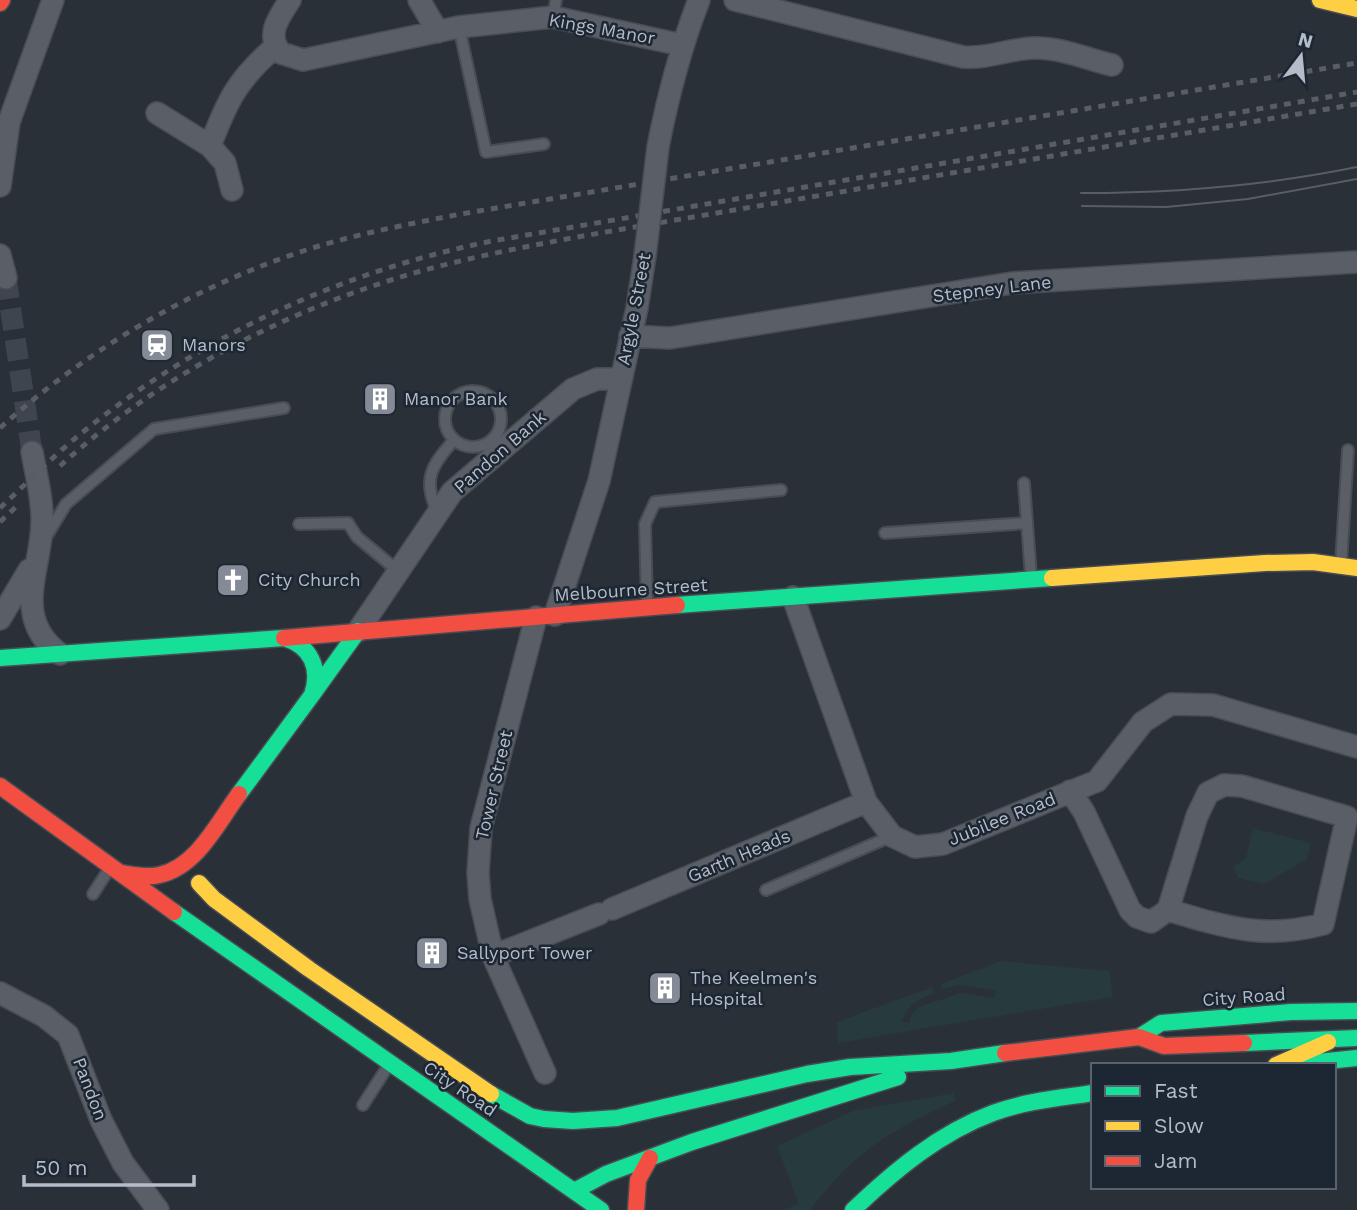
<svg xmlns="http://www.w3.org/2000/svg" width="1357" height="1210" font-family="'Work Sans',sans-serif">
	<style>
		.green { fill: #273a3e }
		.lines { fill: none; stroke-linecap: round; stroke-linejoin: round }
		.street-tunnel { stroke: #3f454e; stroke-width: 21; stroke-dasharray: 21 10; stroke-linecap: butt }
		.lane-casing { stroke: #484c53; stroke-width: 14 }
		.street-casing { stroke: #484c53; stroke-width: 24 }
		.fast-casing { stroke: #484c53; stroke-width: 19 }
		.slow-casing { stroke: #484c53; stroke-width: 19 }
		.jam-casing { stroke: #484c53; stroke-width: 19 }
		.lane { stroke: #5a5e66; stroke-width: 10 }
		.street { stroke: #5a5e66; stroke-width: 21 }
		.fast { stroke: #16e098; stroke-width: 16 }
		.slow { stroke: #ffcf43; stroke-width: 16 }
		.jam { stroke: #f24e42; stroke-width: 16 }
		.tram { stroke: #595d64; stroke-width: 2 }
		.rail { stroke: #595d64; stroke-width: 5; stroke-dasharray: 7 7; stroke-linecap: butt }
		.street-bridge-casing { stroke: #484c53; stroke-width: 24; stroke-linecap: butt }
		.street-bridge { stroke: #5a5e66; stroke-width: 21 }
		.labels { text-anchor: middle; stroke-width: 5; stroke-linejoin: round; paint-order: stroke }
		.street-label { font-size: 18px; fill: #b4bcc9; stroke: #1d2633 }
		.poi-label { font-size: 18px; fill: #b4bcc9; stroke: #1d2633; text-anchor: start }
	</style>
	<rect width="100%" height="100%" fill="#2a3038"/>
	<path class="green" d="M1253 828 1311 843 1307 859 1264 884 1238 878 1233 867 1246 858Z
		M1001 961 1109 971 1113 997 838 1043 837 1022 932 987 934 993C918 1000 908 1004 902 1021L909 1023 912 1013 919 1007 961 993 994 998 996 990 960 985 942 989 941 984Z
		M954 1093 955 1101C889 1131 854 1152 810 1210H782L799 1204 777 1146 853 1111Z"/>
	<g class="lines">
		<path class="street-tunnel" d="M6 278 32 452"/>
		<g class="lane-casing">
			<path id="lane" d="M553 17 556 0
				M459 27 486 152 544 144
				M445 419a28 28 0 1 1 56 0a28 28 0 1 1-56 0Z
				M1024 483 1031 576
				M437 511C422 479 432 465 454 440
				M299 524 348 523 357 537 398 571
				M885 533 1027 523
				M46 537 66 504 154 429 284 408
				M1341 564 1348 450
				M647 605 645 524 655 502 781 490
				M766 890 892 836
				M93 894 109 869
				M363 1105 388 1066"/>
		</g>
		<g class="street-casing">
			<path id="street" d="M290 0C279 17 265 35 281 53L303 60 459 27 553 17 682 45
				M419 0 438 32
				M735 0 963 57C987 59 1009 49 1033 48 1059 47 1087 59 1112 65
				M157 113 210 146
				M658 147C668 96 680 49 699 0
				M0 186 9 122 53 0
				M232 190 225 163 210 146C228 99 237 80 276 46
				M0 255 6 278
				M630 336 670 338 1012 283 1357 262
				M32 452C36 475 43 499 42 523 41 571 11 618 60 654
				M793 597 866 802 892 836 915 847 943 844 1097 781 1143 722 1171 704 1213 705 1357 747
				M555 615 599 481 637 308 645 256
				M536 617 481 828 478 873 480 899 493 956 545 1073
				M0 619 29 570
				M358 631 452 492 573 389 597 379H620
				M1070 791 1084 812 1130 910 1137 917 1151 922 1168 910 1197 816 1208 793 1224 785 1242 786 1347 817 1323 924C1264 940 1225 927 1168 910
				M612 909 866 802
				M493 956 599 914
				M0 993 44 1016 68 1035 101 1120 123 1163 158 1210"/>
		</g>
		<g class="fast-casing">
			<path id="fast" d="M677 605 1052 578
				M0 658 284 638C311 646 321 668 312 695L239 794
				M312 695 358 631
				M174 912 601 1210
				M1139 1037 1161 1023 1291 1012 1357 1011
				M1244 1043 1357 1038
				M1298 1064 1357 1058
				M491 1094 530 1116 544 1119 573 1121 617 1118 807 1074 850 1067 951 1061 1005 1053
				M574 1191 606 1174 692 1142 898 1077
				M853 1210C894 1171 939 1133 993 1113 1025 1101 1060 1098 1093 1093"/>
		</g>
		<g class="slow-casing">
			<path id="slow" d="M1320 0 1357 9
				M1052 578 1265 563 1313 562 1357 568
				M199 883 214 899 309 969 491 1094
				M1276 1065 1328 1042"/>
		</g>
		<g class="jam-casing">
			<path id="jam" d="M0 3 2 0
				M284 638 677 605
				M0 786 174 912
				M121 873C134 875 147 878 159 875 197 867 218 822 239 794
				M1005 1053 1139 1037 1164 1046 1244 1043
				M636 1210 638 1180 650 1158"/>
		</g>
		<use href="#lane" class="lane"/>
		<use href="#street" class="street"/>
		<use href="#fast" class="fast"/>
		<use href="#slow" class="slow"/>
		<use href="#jam" class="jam"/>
		<path class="tram" d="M1081 193C1176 193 1264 186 1357 167
			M1082 206 1166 207 1248 199 1357 179"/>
		<path class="rail" d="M0 428C88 349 193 287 306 250 356 234 409 224 461 214L1357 63
			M60 466C165 371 299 303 436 267 498 251 560 240 623 229L1357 104
			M0 508C26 484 51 458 78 436 199 337 339 272 492 241L1357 92
			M0 522 19 504"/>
		<g class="street-bridge-casing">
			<path id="street-bridge" d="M645 256 658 147"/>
		</g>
		<use href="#street-bridge" class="street-bridge"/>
	</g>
	<defs>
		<g id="station-square" transform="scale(1.75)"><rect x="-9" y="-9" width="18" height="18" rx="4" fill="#848b96" stroke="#1d2633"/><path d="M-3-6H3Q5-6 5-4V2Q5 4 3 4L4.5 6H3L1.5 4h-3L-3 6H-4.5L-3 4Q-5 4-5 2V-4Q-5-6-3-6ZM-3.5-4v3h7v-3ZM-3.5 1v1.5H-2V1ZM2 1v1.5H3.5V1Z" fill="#fff"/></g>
		<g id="building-square" transform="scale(1.75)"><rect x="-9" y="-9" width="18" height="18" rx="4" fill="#848b96" stroke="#1d2633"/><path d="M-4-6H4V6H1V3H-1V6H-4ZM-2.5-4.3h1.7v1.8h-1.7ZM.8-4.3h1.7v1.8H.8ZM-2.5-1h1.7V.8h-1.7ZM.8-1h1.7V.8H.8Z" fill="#fff"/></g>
		<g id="church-square" transform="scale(1.75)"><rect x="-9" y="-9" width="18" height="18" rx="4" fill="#848b96" stroke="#1d2633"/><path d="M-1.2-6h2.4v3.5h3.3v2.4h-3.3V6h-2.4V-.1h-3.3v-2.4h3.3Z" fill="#fff"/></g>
	</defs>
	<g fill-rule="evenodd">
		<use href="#station-square" x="157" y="345"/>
		<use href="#building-square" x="380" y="399"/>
		<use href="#church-square" x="233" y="580"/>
		<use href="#building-square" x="432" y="953"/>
		<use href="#building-square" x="665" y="988"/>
	</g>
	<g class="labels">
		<g class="street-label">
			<text transform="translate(602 29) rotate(10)" y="6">Kings Manor</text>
			<text transform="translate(992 289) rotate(-7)" y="6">Stepney Lane</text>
			<text transform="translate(634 309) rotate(-79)" y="6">Argyle Street</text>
			<text transform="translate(500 452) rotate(-41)" y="6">Pandon Bank</text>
			<text transform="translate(631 590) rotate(-4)" y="6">Melbourne Street</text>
			<text transform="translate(494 785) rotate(-77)" y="6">Tower Street</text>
			<text transform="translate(1002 819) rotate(-22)" y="6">Jubilee Road</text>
			<text transform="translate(739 856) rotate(-23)" y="6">Garth Heads</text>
			<text transform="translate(1244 997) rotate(-4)" y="6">City Road</text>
			<text transform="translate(90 1089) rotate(69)" y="6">Pandon</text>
			<text transform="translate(460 1089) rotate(34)" y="6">City Road</text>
		</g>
		<g class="poi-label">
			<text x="182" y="351">Manors</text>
			<text x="404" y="405">Manor Bank</text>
			<text x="258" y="586">City Church</text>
			<text x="457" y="959">Sallyport Tower</text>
			<text x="690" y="984">The Keelmen's<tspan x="690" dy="21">Hospital</tspan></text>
		</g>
	</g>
	<rect x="1091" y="1063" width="245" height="126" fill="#1d2633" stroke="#59626f" stroke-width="2"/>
	<rect x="1105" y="1086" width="35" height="10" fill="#16e098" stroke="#59626f" stroke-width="2"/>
	<text x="1154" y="1098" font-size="21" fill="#b4bcc9">Fast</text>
	<rect x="1105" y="1121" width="35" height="10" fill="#ffcf43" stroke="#59626f" stroke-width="2"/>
	<text x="1154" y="1133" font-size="21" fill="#b4bcc9">Slow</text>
	<rect x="1105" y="1156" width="35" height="10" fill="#f24e42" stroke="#59626f" stroke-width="2"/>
	<text x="1154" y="1168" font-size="21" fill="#b4bcc9">Jam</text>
	<g transform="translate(1301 56) rotate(16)" stroke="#1d2633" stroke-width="5" paint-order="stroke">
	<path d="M0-5L12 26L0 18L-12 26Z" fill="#b4bcc9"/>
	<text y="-10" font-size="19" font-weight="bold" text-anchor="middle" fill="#b4bcc9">N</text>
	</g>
	<path d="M24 1175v10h170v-10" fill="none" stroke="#b4bcc9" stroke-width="3.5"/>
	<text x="35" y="1175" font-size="21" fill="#b4bcc9" stroke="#1d2633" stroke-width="5" paint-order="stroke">50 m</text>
</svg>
